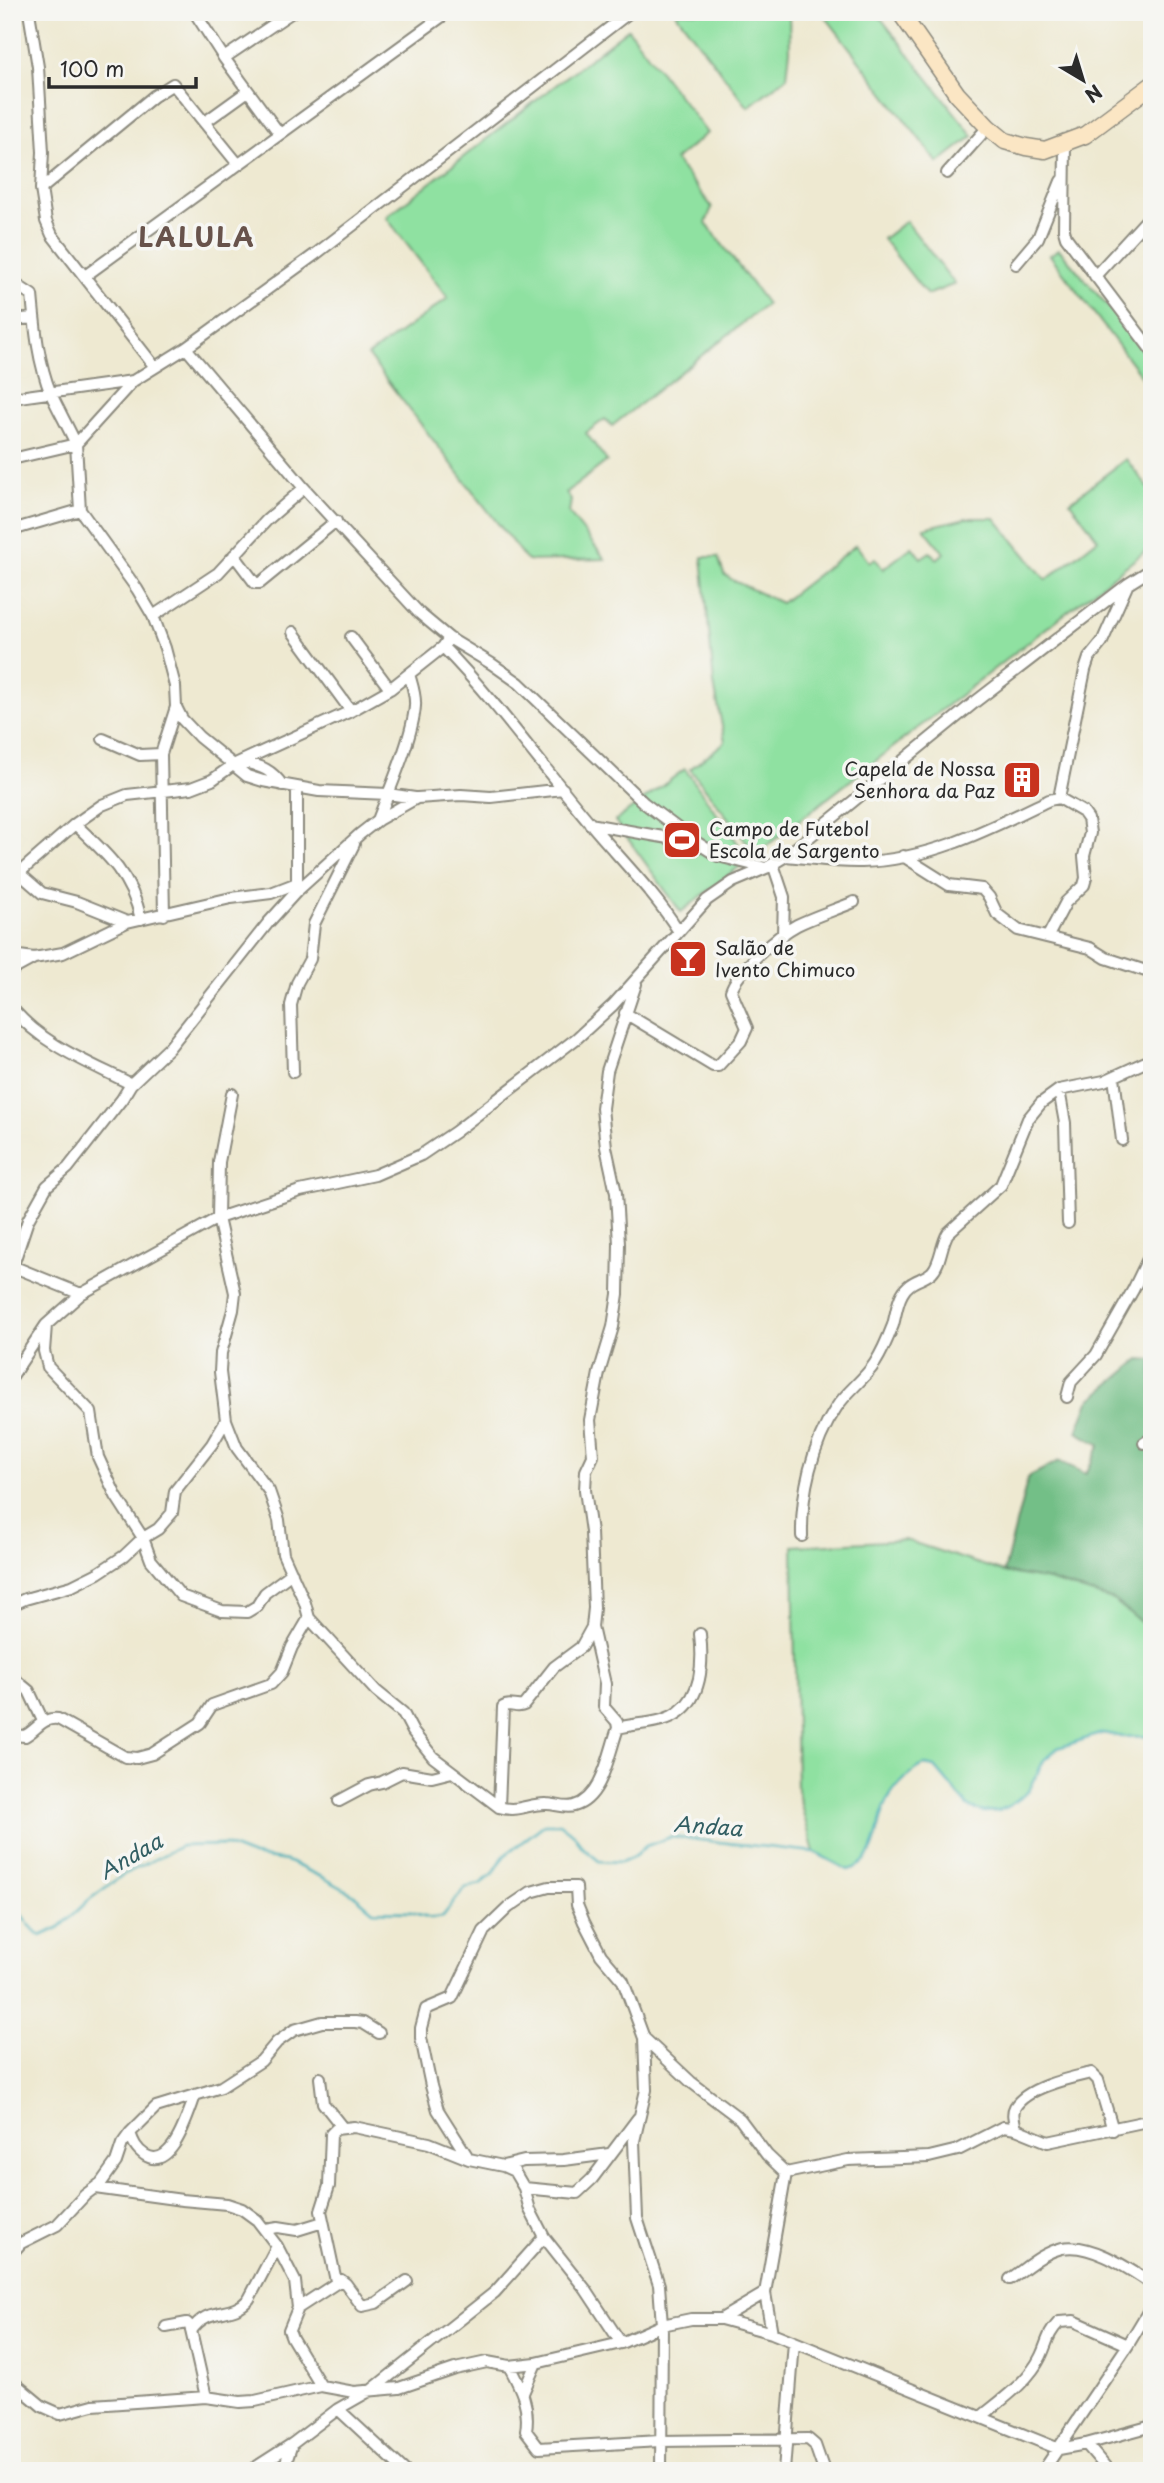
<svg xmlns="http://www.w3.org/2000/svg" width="1164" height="2483" font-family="'Playpen Sans',sans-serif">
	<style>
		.green { fill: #8fe1a1; stroke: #5d8666; stroke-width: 2 }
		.forest { fill: #73bf87; stroke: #4f7559; stroke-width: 2 }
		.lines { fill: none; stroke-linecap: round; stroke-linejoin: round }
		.stream { stroke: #3aabb6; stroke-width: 2.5 }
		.minor-casing { stroke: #8c8a7e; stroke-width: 14 }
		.secondary-casing { stroke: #8c8a7e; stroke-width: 19 }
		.minor { stroke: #fff; stroke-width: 10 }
		.secondary { stroke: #fbe6c4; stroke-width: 16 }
		.labels { text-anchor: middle; stroke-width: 7; stroke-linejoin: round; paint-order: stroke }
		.poi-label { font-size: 19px; fill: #2b2b2b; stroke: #f6f6f2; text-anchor: start }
		.water-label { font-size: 21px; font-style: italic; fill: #315e63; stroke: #f6f6f2 }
		.district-label { font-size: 26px; font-weight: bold; letter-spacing: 2px; fill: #68534b; stroke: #f6f6f2 }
	</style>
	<rect width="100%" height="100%" fill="#f6f6f2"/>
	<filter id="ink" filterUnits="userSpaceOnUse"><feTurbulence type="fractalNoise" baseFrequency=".0143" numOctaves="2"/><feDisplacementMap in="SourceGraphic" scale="14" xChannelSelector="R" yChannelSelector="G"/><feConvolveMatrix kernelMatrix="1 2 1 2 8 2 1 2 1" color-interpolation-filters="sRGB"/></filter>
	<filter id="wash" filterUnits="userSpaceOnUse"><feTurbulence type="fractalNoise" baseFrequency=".00686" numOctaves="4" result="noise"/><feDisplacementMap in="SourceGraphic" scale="28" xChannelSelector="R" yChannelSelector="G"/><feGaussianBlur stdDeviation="1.57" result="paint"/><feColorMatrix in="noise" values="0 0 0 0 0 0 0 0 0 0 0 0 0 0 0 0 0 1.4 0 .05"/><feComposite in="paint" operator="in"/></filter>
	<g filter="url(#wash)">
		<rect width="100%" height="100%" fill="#eee9d1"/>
		<path class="green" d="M675 12H789L790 50 787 77 748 107Z
			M822 12H876L973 136 938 163Z
			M628 29 707 133 675 160 712 207 706 223 767 304 612 426 605 419 586 433 607 461 566 493 571 500 569 513 605 559 527 561 368 356 448 298 386 217Z
			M906 221 955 284 927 295 883 239Z
			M1059 249 1116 316 1152 363V390L1050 255Z
			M1126 459 1152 493V546L756 854 690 769 725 742 714 684 702 557H718L724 574 734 581 781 603 856 545 869 562 875 558 883 569 912 547 921 558 930 552 937 559 944 553 924 528 966 518H995L1046 580 1098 539 1070 502Z
			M685 769 749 859 681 912 615 821Z
			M905 1540 1004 1572 1049 1580 1113 1600 1152 1631V1736L1123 1737 1103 1733 1058 1748 1044 1760 1029 1791 1009 1806 998 1811 984 1812 968 1806 935 1767 924 1765C912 1771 896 1786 889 1798 875 1823 881 1862 848 1870L814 1852 797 1790 793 1546Z"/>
		<path class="forest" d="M1140 1359 1152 1360V1631L1113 1600 1049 1580 1004 1572 1028 1477 1059 1461 1086 1474 1100 1445 1077 1432 1089 1401Z"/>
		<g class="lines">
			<path class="stream" d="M12 1904C24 1915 28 1927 41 1936L60 1927 90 1899 121 1876 181 1846 225 1845 253 1856 287 1861 324 1878 353 1894 373 1911 411 1912 431 1918 443 1916 465 1888 480 1884 493 1874 504 1856 545 1824H559L573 1833 582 1847 599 1861 621 1862 635 1856 646 1846 671 1837 814 1852 848 1870C881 1862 874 1823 889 1798 896 1785 912 1771 924 1765L935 1767 968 1806 984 1812 998 1811 1009 1806 1029 1791 1044 1760 1058 1748 1103 1733 1123 1737 1152 1736"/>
		</g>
	</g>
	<g filter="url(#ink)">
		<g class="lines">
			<g class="minor-casing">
				<path id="minor" d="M29 12 38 67 43 152 41 189 46 221 52 235 155 367
					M198 12 197 16 224 58 279 133
					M224 58 292 12
					M205 122 248 91
					M1065 145 1064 230 1066 237 1152 351
					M947 173 988 127
					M41 189 154 96 173 84 238 164
					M1016 264 1038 238 1061 181
					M85 276 448 12
					M1095 276 1152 214
					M12 282 32 295C35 328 38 362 51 394 59 411 68 427 76 444L12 459
					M12 320 33 318
					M186 348 304 488 419 613 449 638 492 664 519 683 644 803 696 842 718 856 766 868
					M133 381 76 444 80 510 137 589 153 616 165 648 175 686 176 707 182 719 199 737 247 776 263 781 319 791 388 794 415 798
					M12 398 133 381 186 348 317 253 630 12
					M12 530 80 510
					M234 555 255 583H260L336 521
					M153 616 218 573 267 520 304 488
					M293 632 351 711
					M351 637 390 689
					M443 647C496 701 541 765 590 823 620 859 653 891 678 930
					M103 739 140 755 161 754
					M244 762C261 766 272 770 282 785
					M297 788V888
					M1059 798 1085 670 1089 658 1102 642 1127 586
					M378 820C389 791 413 736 415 706 416 695 412 685 409 674
					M75 824C107 854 131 875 141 919
					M590 824 691 842
					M786 856C811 858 837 863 862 862 930 860 989 829 1049 800L1059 798 1083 812 1088 819 1090 833 1084 856 1086 878 1084 885 1066 902 1048 936
					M903 856 949 885 982 889 989 897 997 914 1018 930 1090 948 1106 958 1152 973
					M773 864 784 897 783 935
					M19 873 42 893 77 902 127 922
					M12 879 75 824 102 805 127 795 191 788 212 780 233 765 351 711 390 689 443 647 449 638
					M164 915 161 754 176 707
					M12 955 34 958 63 953 127 922 231 898 271 893 297 883
					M12 970 34 958
					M12 1008C42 1045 90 1063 131 1084
					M625 1013 713 1066H718L741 1041 747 1028 731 991C737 971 778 935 797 925 815 916 835 910 854 902
					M293 1072 291 1005 297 983 310 959 314 924 354 844
					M1114 1077 1122 1140
					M1059 1090 1065 1123 1068 1223
					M232 1094 219 1162 218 1218 235 1293 233 1310 221 1353 220 1372 226 1420 237 1448 269 1491 279 1520 283 1554 305 1603 309 1618 376 1691 403 1713 413 1732 433 1757 499 1807C518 1813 529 1803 547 1804 556 1804 565 1809 574 1806 603 1798 609 1752 618 1728L617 1722 604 1707 605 1684 592 1627
					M12 1266 81 1294 218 1218 300 1191 375 1175 421 1155 455 1132 577 1038 613 1005 707 900 733 882 766 868 786 856 975 702 1128 584 1152 569
					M12 1268 28 1220 47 1186 68 1168 122 1099 131 1084 169 1048 268 923 297 891 360 834 378 820 417 798 461 795 491 797 563 789
					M46 1325 44 1351 48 1367 91 1412 98 1457 116 1496 143 1538 151 1560 181 1596 222 1611 247 1612 257 1606 265 1593 292 1573
					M12 1376 46 1325 81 1294
					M1067 1397 1071 1382 1096 1355 1133 1290 1147 1261 1152 1255
					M1144 1443 1152 1438
					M802 1536C801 1493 812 1445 836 1408 846 1392 864 1380 875 1363 882 1352 888 1338 893 1325 896 1314 897 1303 902 1294 909 1280 922 1281 932 1272 941 1263 941 1244 948 1233L1001 1185 1028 1119 1041 1103 1059 1090 1104 1081 1152 1059
					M12 1605 25 1599 72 1586 98 1573 124 1556 143 1538 158 1529 172 1513 175 1491 212 1444 226 1420
					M12 1677 29 1691 43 1721
					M618 1728C633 1724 648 1724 662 1720 701 1709 704 1668 700 1634
					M12 1735 25 1736C38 1729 42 1717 58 1719L125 1757 137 1758 152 1754 200 1723 212 1705 271 1684 282 1672 292 1647 309 1618
					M339 1801 369 1785 382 1782 402 1772 432 1777 452 1772
					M499 1807 503 1707C510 1702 517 1709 524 1705L554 1667 581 1647 592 1627 594 1608 591 1532 585 1490 586 1471 593 1456 590 1420 599 1373 613 1327 618 1294 619 1244 616 1193 606 1147 602 1108 607 1071 636 984
					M644 2038 646 2090 634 2141 637 2218 659 2285 662 2325 661 2471
					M320 2078 323 2103 342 2127
					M1016 2129C1015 2123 1011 2114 1015 2107 1027 2087 1070 2078 1091 2073L1098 2080 1113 2130
					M130 2133C133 2142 136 2149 145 2155 172 2172 188 2114 195 2096
					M469 2159 438 2110 431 2086 421 2038V2028L426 2009 452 1998 484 1931 509 1907 531 1892 549 1887H576L577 1905 584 1922 601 1955 623 1981 644 2038 691 2082 740 2119 767 2155 786 2173
					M503 2166 524 2161 564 2160 609 2154
					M786 2173 848 2160 929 2157 958 2150 1003 2127 1016 2129 1048 2142 1152 2120
					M95 2188 182 2200 227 2204 242 2209 257 2220 277 2246 295 2281 298 2308 289 2330 292 2338 321 2386 354 2392 399 2388 455 2369 487 2362 509 2366 536 2363 621 2343 662 2325 691 2319H721L772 2333 1059 2449 1086 2444 1152 2426
					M524 2188 577 2193 592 2179 638 2118
					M266 2229 278 2227 297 2230 323 2222
					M12 2253 21 2243 57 2225 85 2195 101 2183 116 2162 122 2144 130 2133 156 2107 221 2087 261 2061 277 2042 294 2030 322 2022H355L363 2023 379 2033
					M1010 2279C1026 2268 1042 2253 1062 2248 1091 2242 1129 2269 1152 2284
					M336 2281 321 2211 329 2186 331 2134 336 2129 354 2127 429 2143 469 2159 503 2166 514 2171 524 2188 530 2210 544 2237 586 2290 621 2343
					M298 2308 341 2280 346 2284 362 2306 376 2303 407 2281
					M721 2319 765 2293
					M166 2327 187 2323 190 2326 206 2397
					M191 2331C209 2304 230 2320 249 2299L277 2246
					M772 2333 765 2293 786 2173
					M509 2366C521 2388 530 2406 526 2431L539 2448 660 2441 808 2439 815 2445 824 2471
					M12 2381 42 2406 60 2414 93 2405 206 2397 240 2402 255 2401 321 2386
					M523 2393 536 2363
					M338 2409 405 2471
					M982 2416C1003 2399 1029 2381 1041 2356 1048 2341 1047 2335 1059 2322L1074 2321 1128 2345
					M1086 2444 1109 2471
					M250 2471 292 2444 338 2409 373 2389 495 2292 544 2237
					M283 2471 292 2444
					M784 2471 794 2342
					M1043 2471 1128 2345 1152 2305"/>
			</g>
			<g class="secondary-casing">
				<path id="secondary" d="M900 12 957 94 988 127 1005 141 1026 147 1045 150 1085 135 1152 85"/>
			</g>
			<use href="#minor" class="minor"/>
			<use href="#secondary" class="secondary"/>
		</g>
	</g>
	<defs>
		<g id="building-square" transform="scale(2.0125)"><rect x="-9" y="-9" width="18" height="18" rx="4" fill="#c8321e" stroke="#f6f6f2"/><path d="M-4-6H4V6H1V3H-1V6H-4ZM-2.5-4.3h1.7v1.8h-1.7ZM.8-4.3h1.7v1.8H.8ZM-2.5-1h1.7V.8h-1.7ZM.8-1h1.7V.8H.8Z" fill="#fff"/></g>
		<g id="stadium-square" transform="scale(2.0125)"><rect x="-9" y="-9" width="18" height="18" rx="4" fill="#c8321e" stroke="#f6f6f2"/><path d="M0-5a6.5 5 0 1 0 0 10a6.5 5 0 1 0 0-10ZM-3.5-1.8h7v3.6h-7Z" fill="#fff"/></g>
		<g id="bar-square" transform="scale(2.0125)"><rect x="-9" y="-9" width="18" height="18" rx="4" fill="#c8321e" stroke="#f6f6f2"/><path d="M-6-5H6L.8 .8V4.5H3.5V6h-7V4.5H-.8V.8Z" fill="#fff"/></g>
	</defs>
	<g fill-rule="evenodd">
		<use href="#building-square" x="1022" y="780"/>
		<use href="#stadium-square" x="682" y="840"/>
		<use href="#bar-square" x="688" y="959"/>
	</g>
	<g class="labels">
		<g class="poi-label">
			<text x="995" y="776" text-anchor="end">Capela de Nossa<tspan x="995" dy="22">Senhora da Paz</tspan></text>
			<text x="709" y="836">Campo de Futebol<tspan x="709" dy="22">Escola de Sargento</tspan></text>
			<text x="715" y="955">Salão de<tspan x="715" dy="22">Ivento Chimuco</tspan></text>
		</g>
		<g class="water-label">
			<text transform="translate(708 1827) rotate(4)" y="7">Andaa</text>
			<text transform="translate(131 1857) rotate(-30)" y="7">Andaa</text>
		</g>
		<g class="district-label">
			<text x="197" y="247">LALULA</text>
		</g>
	</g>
	<rect width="1164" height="2483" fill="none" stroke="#f6f6f2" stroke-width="42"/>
	<g transform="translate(1083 80) rotate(142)" stroke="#f6f6f2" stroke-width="5" paint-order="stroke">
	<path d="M0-5L12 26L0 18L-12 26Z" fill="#2b2b2b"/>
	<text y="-10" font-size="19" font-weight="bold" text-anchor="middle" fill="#2b2b2b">N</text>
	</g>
	<path d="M49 77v10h147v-10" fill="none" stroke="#2b2b2b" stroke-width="3.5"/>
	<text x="60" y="77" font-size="21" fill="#2b2b2b" stroke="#f6f6f2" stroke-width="5" paint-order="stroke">100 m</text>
</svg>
